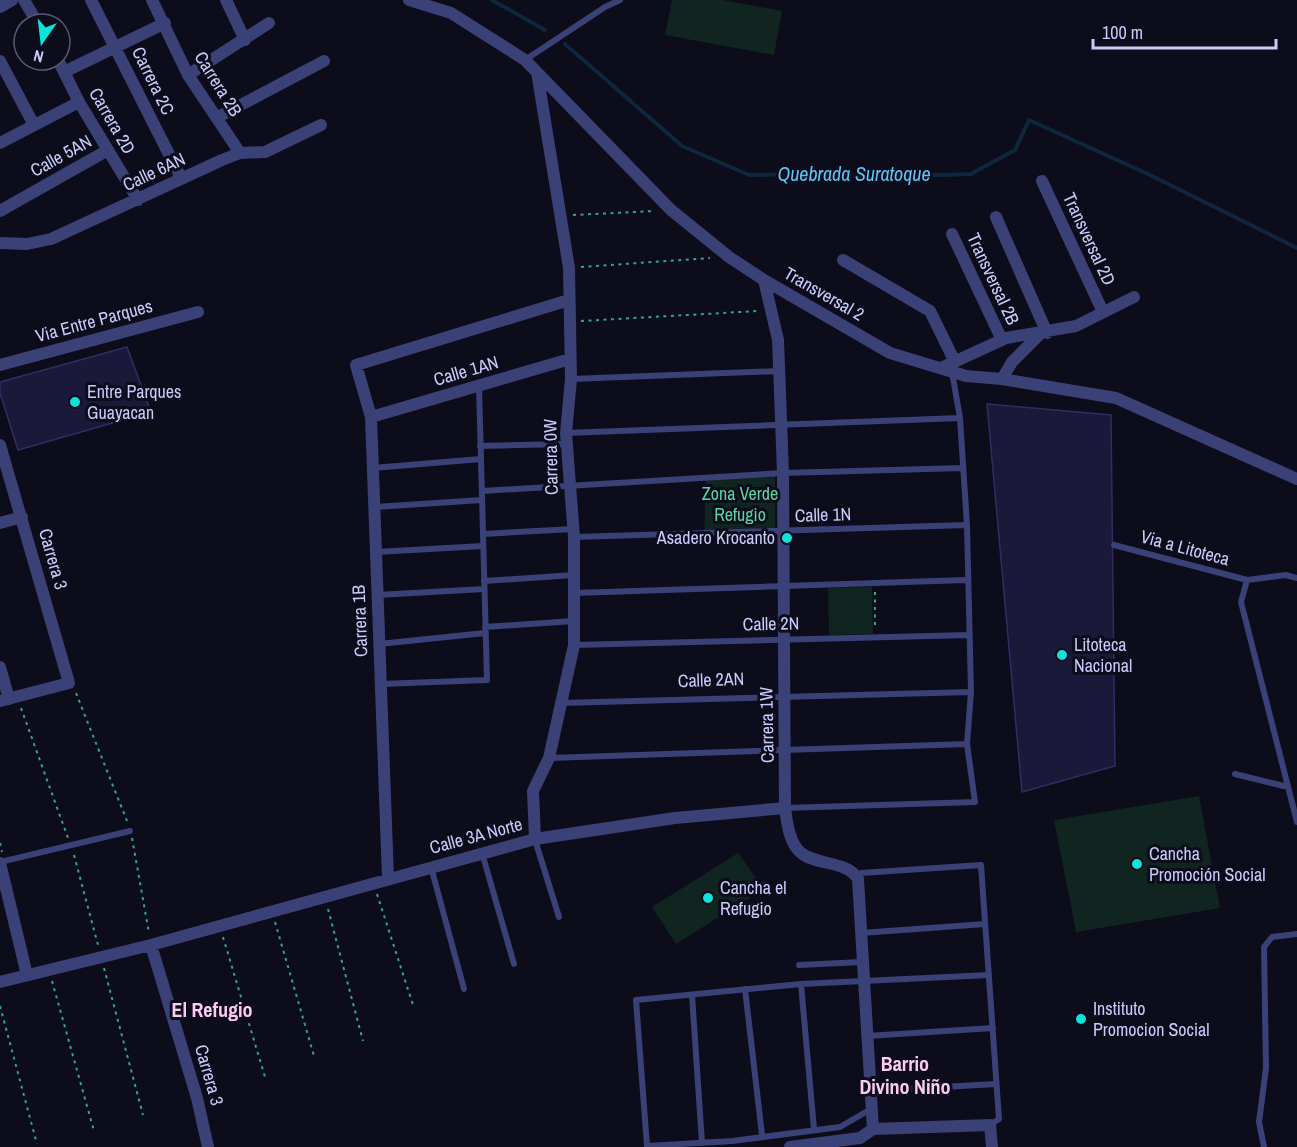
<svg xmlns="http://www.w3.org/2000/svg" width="1297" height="1147" font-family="'Archivo Narrow',sans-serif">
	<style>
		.green { fill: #102420 }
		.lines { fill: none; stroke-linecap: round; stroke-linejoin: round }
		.stream { stroke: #0e273d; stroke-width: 4 }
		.building { fill: #1b193a; stroke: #302d65; stroke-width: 1.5 }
		.path { stroke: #34a58d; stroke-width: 2; stroke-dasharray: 3 4.5; stroke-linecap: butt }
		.lane { stroke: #3a4177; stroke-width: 6 }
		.street { stroke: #3a4177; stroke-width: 12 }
		.poi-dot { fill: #0fe2d8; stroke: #0c0c1b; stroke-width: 2 }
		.labels { text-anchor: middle; stroke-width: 6; stroke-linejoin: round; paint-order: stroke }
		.street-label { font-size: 18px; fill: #c9cbfb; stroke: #0c0c1b }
		.poi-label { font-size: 18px; fill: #c9cbfb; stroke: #0c0c1b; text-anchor: start }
		.park-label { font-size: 18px; fill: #5cd5a5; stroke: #0c0c1b }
		.water-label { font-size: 20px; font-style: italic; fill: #5ec5f5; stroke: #0c0c1b }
		.neighbourhood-label { font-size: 20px; font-weight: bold; fill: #fccbf1; stroke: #0c0c1b }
	</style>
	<rect width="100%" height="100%" fill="#0c0c1b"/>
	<path class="green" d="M672 0H723L782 11 774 55 665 35Z
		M775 476V529L704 532 706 479Z
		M872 587 873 634 829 635 828 588Z
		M1199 796 1220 908 1076 932 1054 820Z
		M738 853 764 889 676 944 652 907Z"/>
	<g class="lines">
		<path class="stream" d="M492 0 545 30
			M565 44 682 146 749 175 825 174 878 177 971 174 1015 150 1029 120 1150 175 1297 248"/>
	</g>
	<path class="building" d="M127 347 151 412 18 450 0 393V382Z
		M987 404 1111 415 1115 766 1022 792Z"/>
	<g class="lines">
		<path class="path" d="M573 215 655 211
			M581 267 710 258
			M581 321 758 311
			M875 592V628
			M76 693 127 821
			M21 708 68 838
			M132 838 149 933
			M0 843 2 852
			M74 855 98 945
			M377 894 414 1008
			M328 909 363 1041
			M275 922 314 1056
			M223 937 265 1077
			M104 968 143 1115
			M52 981 94 1131
			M0 1006 37 1144"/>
		<path class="lane" d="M525 60 605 7 620 0
			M571 379 779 371
			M566 433 960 418
			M480 446 566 444
			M373 468 481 459
			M482 491 783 473 963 468
			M375 507 482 500
			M483 534 573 529
			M574 537 967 525
			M1114 545 1247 580
			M376 552 483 546
			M1297 578 1286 575 1247 580 1241 602 1297 822
			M484 581 574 575
			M574 593 966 580
			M377 595 484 589
			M485 627 574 621
			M379 644 485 633
			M574 645 969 635
			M381 684 487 680 479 386
			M561 703 971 692
			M549 758 967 744
			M1235 774 1288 787
			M785 808 975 802 967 744 971 692 967 525 960 418 952 372
			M535 840 559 917
			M482 853 514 964
			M0 862 130 831
			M431 867 464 989
			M858 878 861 873 981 865 999 1119 990 1125
			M861 933 985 924
			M799 965 862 962
			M801 984 814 1129
			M745 989 762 1135
			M692 995 702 1143
			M867 1036 993 1028
			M871 1091 996 1084
			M871 1109 840 1127 732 1141 647 1146 636 1000 801 984 989 975
			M1264 1147 1259 1122 1266 1068 1264 947 1272 937 1297 934"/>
		<path class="street" d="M24 0 38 24
			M91 0 181 178
			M152 0 188 75 240 153
			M226 0 245 40
			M409 0 451 13 525 60 671 210 729 257 764 280 890 353 966 376 1002 379 1116 398 1297 479
			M0 7 12 0
			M58 60 79 102 138 200
			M0 61 34 125
			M64 72 165 23
			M188 75 269 23
			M218 117 324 61
			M0 143 79 102
			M1042 181 1103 312
			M0 211 108 150
			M996 217 1047 333
			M952 234 1002 340
			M0 243 27 244 51 239 222 160 240 153 265 152 321 125
			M843 260 930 311 955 362
			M764 280 778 340 783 473 785 808C787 822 789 842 800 852 815 866 847 860 858 879L873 1129
			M0 365 198 312
			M941 368 1006 338 1076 326 1134 297
			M1002 379 1012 362 1040 334
			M371 417 570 359
			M0 445 69 683 0 701
			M0 523 22 517
			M0 667 9 699
			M535 839 533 791 549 758 574 645V537L566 433 571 379 569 268 537 72
			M0 863 27 975
			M388 878 371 417 356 365 569 300
			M151 945 197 1098 208 1147
			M0 982 151 945 535 839 675 818 785 808
			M790 1147 860 1138 873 1129 990 1125 992 1147"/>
	</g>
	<g class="poi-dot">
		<circle cx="75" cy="402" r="6"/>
		<circle cx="787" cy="538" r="6"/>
		<circle cx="1062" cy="655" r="6"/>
		<circle cx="1137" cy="864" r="6"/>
		<circle cx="708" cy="898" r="6"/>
		<circle cx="1081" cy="1019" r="6"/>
	</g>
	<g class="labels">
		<g class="street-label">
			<text transform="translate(153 81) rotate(64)" y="6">Carrera 2C</text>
			<text transform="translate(218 84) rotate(58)" y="6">Carrera 2B</text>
			<text transform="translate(112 121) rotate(60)" y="6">Carrera 2D</text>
			<text transform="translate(61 156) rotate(-29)" y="6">Calle 5AN</text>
			<text transform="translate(154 172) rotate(-25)" y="6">Calle 6AN</text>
			<text transform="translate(1089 239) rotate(65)" y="6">Transversal 2D</text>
			<text transform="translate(993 279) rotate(65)" y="6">Transversal 2B</text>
			<text transform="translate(824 294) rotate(30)" y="6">Transversal 2</text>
			<text transform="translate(94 321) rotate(-15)" y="6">Via Entre Parques</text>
			<text transform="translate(466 371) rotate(-16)" y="6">Calle 1AN</text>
			<text transform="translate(551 457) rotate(-91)" y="6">Carrera 0W</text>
			<text transform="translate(823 515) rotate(-2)" y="6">Calle 1N</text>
			<text transform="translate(1185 548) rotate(15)" y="6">Via a Litoteca</text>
			<text transform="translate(53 559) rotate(74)" y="6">Carrera 3</text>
			<text transform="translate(360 621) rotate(-92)" y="6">Carrera 1B</text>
			<text transform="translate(771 624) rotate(-1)" y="6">Calle 2N</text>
			<text transform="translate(711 680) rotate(-2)" y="6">Calle 2AN</text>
			<text transform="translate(767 725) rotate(-91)" y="6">Carrera 1W</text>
			<text transform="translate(476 836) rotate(-15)" y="6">Calle 3A Norte</text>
			<text transform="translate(209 1075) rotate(74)" y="6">Carrera 3</text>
		</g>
		<g class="poi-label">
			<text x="87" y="398">Entre Parques<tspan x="87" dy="21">Guayacan</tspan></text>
			<text x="775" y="544" text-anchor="end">Asadero Krocanto</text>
			<text x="1074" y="651">Litoteca<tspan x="1074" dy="21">Nacional</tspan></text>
			<text x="1149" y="860">Cancha<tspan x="1149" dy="21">Promoción Social</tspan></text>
			<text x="720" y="894">Cancha el<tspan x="720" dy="21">Refugio</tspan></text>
			<text x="1093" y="1015">Instituto<tspan x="1093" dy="21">Promocion Social</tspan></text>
		</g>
		<g class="park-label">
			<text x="740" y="500">Zona Verde<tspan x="740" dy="21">Refugio</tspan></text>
		</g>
		<g class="water-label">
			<text x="854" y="181">Quebrada Suratoque</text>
		</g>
		<g class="neighbourhood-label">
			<text x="212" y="1017">El Refugio</text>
			<text x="905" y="1071">Barrio<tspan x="905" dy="23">Divino Niño</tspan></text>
		</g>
	</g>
	<g transform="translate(42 42) rotate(194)"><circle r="28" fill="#0c0c1b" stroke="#585875" stroke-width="1.5"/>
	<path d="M0-4.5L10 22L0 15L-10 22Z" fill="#0fe2d8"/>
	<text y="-9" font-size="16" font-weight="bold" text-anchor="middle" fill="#c9cbfb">N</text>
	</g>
	<path d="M1093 39v9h183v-9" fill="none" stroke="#c9cbfb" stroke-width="3"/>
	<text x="1102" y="39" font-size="18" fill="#c9cbfb" stroke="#0c0c1b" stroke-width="4.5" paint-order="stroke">100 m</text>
</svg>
